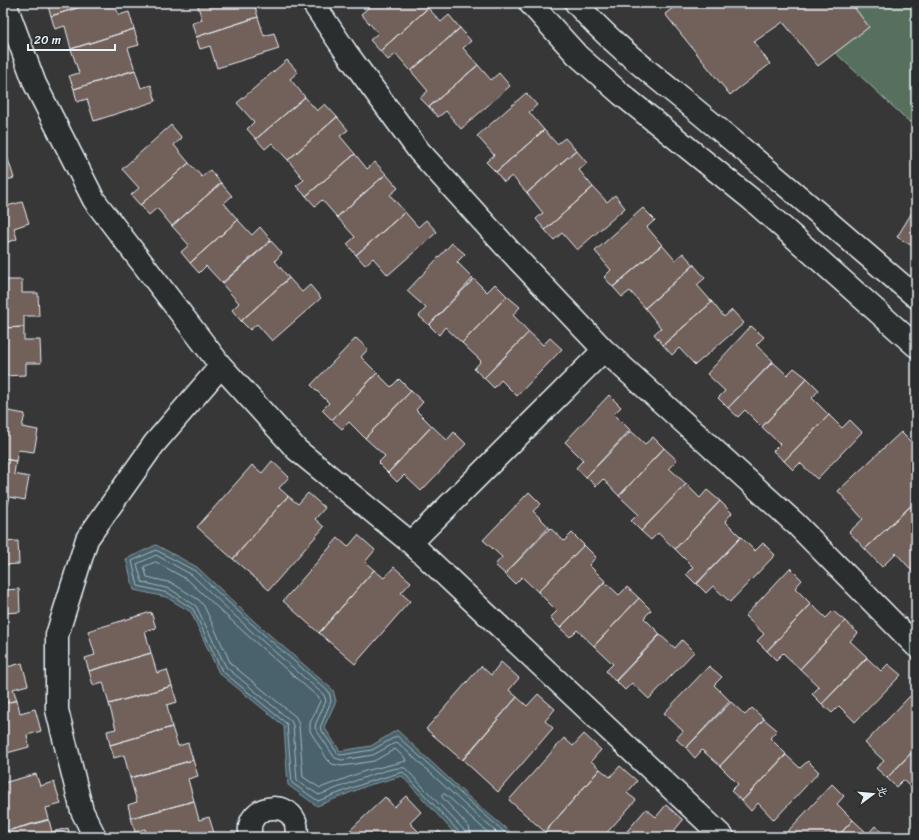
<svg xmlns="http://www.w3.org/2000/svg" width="919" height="840" font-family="Sriracha,'LXGW WenKai TC',sans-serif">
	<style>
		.green { fill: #56705d; stroke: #9fb0aa }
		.water { fill: #48626c; stroke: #889ba4 }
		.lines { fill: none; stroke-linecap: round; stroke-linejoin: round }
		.shore { stroke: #a8b8c0; stroke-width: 1 }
		.building { fill: #72605a; stroke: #e8f1f8 }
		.street-casing { stroke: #e8f1f8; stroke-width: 25 }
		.secondary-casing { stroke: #e8f1f8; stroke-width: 25 }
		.street { stroke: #2a2d2e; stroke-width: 22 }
		.secondary { stroke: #2a2d2e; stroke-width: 22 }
	</style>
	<rect width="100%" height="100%" fill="#383737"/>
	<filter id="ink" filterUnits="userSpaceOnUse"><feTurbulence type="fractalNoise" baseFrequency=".025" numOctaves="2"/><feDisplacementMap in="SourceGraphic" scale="8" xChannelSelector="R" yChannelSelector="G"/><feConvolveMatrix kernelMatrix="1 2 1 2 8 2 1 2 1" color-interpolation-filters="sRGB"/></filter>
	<g filter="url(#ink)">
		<path class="green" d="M782 3H916V128Z"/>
		<path class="water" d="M156 545 197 567 256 623 333 690 336 701 324 727 340 751 371 746 397 730 471 799 516 837H458L402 776 369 785 317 806 288 785 284 726 219 673 191 612 166 597 134 590 126 559Z"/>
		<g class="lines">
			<path class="shore" d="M156 562 188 580 246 634 319 698 320 701 310 723V731L327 759 332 764 342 766 374 761 395 749 405 758 406 761 365 771 320 788 303 777 299 725 296 717 231 664 204 606 199 600 172 583 147 577 144 567Z
				M461 837 460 833 403 772 368 782 318 801 292 783 287 724 222 671 193 609 168 593 138 586 132 561 156 550 195 571 254 626 329 692 331 701 320 728 338 754 341 755 372 750 397 736 469 801 510 837
				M466 837 464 830 405 768C390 765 336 789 319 795L297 781 293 725 291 721 226 667 196 606 170 589 142 582 137 564 156 555 192 575 250 630 324 695 326 701 316 723 315 728 335 758 342 760 373 755 397 742 465 805 502 837
				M472 837 469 827 442 797V794H445L493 837"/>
		</g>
		<path class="building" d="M47 3H93L51 16Z
			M93 3H114L119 15 129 12 134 29 71 49 65 26 55 29 51 16Z
			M197 3H254L258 17 196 37 192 23 202 20Z
			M374 3H424L428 8 380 51 370 40 378 33 361 14Z
			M679 3H851L869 27 818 66 783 22 754 42 770 64 730 95 665 14Z
			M428 8 441 22 449 15 460 28 411 71 396 54 388 60 380 51Z
			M258 17 264 36 274 33 279 49 217 68 210 46 200 49 196 37Z
			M460 28 471 41 463 48 478 65 429 107 420 98 428 91 411 71Z
			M134 29 139 45 128 48 135 70 74 89 69 76 79 73 71 49Z
			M287 60 298 72 290 79 305 97 256 139 247 129 254 122 237 103Z
			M478 65 491 80 499 73 510 86 461 129 446 111 438 117 429 107Z
			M135 70 141 88 151 85 156 101 94 121 87 99 77 102 74 89Z
			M526 93 537 105 529 112 544 130 496 172 486 162 494 155 477 136Z
			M305 97 317 111 325 104 337 117 288 160 272 143 265 149 256 139Z
			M337 117 348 130 340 136 355 154 306 196 296 186 304 180 288 160Z
			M171 125 182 138 174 145 189 163 140 205 131 195 139 188 122 169Z
			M544 130 557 144 565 138 576 150 527 193 512 176 504 182 496 172Z
			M576 150 587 163 579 170 593 187 545 230 536 219 543 213 527 193Z
			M355 154 367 169 375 162 386 174 337 217 322 200 315 206 306 196Z
			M7 156 14 178 3 181V157Z
			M189 163 202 177 210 170 221 183 172 226 157 208 149 215 140 205Z
			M386 174 398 188 390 195 405 212 356 255 347 244 355 237 337 217Z
			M221 183 232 196 224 203 238 220 190 263 181 252 189 245 172 226Z
			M593 187 607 202 615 195 625 208 577 250 562 233 554 240 545 230Z
			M3 194 7 206 22 202 29 223 14 228 17 239 3 244Z
			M916 206V248L897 237Z
			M643 208 655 220 647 227 662 245 613 287 604 277 611 270 595 251Z
			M405 212 418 227 426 220 437 232 388 275 373 258 365 265 356 255Z
			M238 220 252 235 260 227 271 240 222 283 206 266 199 273 190 263Z
			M271 241 282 253 275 261 289 278 241 321 232 310 239 303 222 284Z
			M452 243 465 254 457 262 473 278 429 325 419 316 426 308 407 291Z
			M662 245 675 260 683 253 694 265 645 308 630 291 622 297 613 287Z
			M694 265 705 278 697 285 712 302 663 345 654 334 661 328 645 308Z
			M289 278 302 292 310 285 321 298 272 341 257 324 250 330 241 321Z
			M474 279 487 292 495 284 507 296 462 343 445 327 439 335 429 325Z
			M3 280H22V293H38L39 316H24V327L3 328Z
			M507 296 520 307 513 315 529 332 484 378 474 369 481 361 462 343Z
			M712 302 724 317 732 310 744 323 695 365 679 348 672 355 663 345Z
			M751 326 764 337 756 345 773 361 728 408 718 398 725 391 707 374Z
			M24 327V340H40L41 363H26V375L3 376V328Z
			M529 332 543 345 550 338 562 349 517 396 501 380 494 388 484 378Z
			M356 338 368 349 361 357 377 373 332 420 322 410 329 403 311 385Z
			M773 362 787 375 794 368 807 378 762 427 745 410 738 417 728 408Z
			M377 373 391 387 399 379 411 391 365 438 349 422 342 429 332 420Z
			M807 378 819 390 812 398 829 415 784 461 773 451 780 444 762 427Z
			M411 391 423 402 416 410 432 426 388 473 378 463 385 456 365 438Z
			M609 395 621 407 614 414 630 430 586 477 576 468 583 460 565 442Z
			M3 410 25 414 22 427 38 430 34 452 18 450 16 461 3 459Z
			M829 415 842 428 850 420 862 432 817 479 800 463 793 470 784 461Z
			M432 426 447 440 454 432 466 444 421 491 404 475 397 482 388 473Z
			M631 431 645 444 653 437 664 448 619 496 603 479 596 486 586 477Z
			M901 432 912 443 916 440V501L865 549 849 532 863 519 838 491Z
			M664 448 677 460 669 468 686 484 641 531 631 521 638 514 619 496Z
			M3 459 16 461 14 474 29 477 25 500 10 497 7 508 3 507Z
			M272 461 289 477 279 488 288 496 233 559 197 527 252 465 262 473Z
			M686 484 700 498 707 490 720 501 675 549 658 533 651 540 641 531Z
			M529 492 541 504 533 511 549 527 505 574 495 565 502 557 483 540Z
			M308 493 325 508 315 519 324 527 269 590 233 559 288 496 298 504Z
			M720 501 732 513 725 521 741 537 696 584 686 574 693 567 675 549Z
			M916 501V575L896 553 882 567 865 549Z
			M550 528 564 541 572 533 584 545 538 592 522 577 515 584 505 574Z
			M358 535 375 550 365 562 374 570 319 633 283 601 338 538 348 547Z
			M741 537 755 551 763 543 775 555 730 602 713 586 706 593 697 584Z
			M18 541 19 564 4 565 3 576V542Z
			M584 545 596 557 589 565 605 581 560 628 550 618 557 611 538 592Z
			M394 567 411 582 401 593 410 601 355 664 319 633 374 570 384 578Z
			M790 568 802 580 795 588 811 604 767 651 757 641 764 634 745 616Z
			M3 577 4 590 19 589 20 612 4 613 5 624H3Z
			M605 582 619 595 627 587 639 598 594 646 577 630 570 637 560 628Z
			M639 598 651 610 644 618 660 634 615 681 606 671 613 664 594 646Z
			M811 604 826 618 833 611 845 621 800 669 783 653 776 660 767 651Z
			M151 612 156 628 145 631 151 653 89 671 85 658 95 655 88 631Z
			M845 621 858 633 850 641 867 657 822 704 812 694 819 687 800 669Z
			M660 635 675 648 682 640 694 652 649 699 632 683 625 690 616 681Z
			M151 653 157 673 167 670 172 686 109 704 103 682 93 685 89 671Z
			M4 654 7 667 22 663 28 685 13 689 17 700 3 704Z
			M867 658 881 671 888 664 901 675 855 722 839 706 832 713 822 704Z
			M501 662 519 678 509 690 517 697 462 760 426 729 481 666 491 675Z
			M709 666 722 677 714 685 730 701 686 748 676 739 683 731 664 713Z
			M172 686 177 702 167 705 172 727 110 745 107 731 116 729 109 704Z
			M538 694 555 709 545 721 553 728 498 792 463 760 517 697 527 706Z
			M910 696 916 701V748L887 778 876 768 884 761 865 743Z
			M17 700 20 713 35 709 41 731 27 735 29 747 3 754V704Z
			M731 702 745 715 752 708 764 719 720 766 702 750 695 758 686 748Z
			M764 719 777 730 770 738 786 754 742 801 731 791 738 784 720 766Z
			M172 727 178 746 188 743 193 760 130 778 124 755 114 758 110 745Z
			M584 734 601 750 591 761 600 769 545 832 509 800 564 738 573 746Z
			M916 748V793L903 780 896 787 887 778Z
			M786 755 800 768 808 761 819 772 774 820 758 803 751 811 742 801Z
			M193 760 198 776 188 779 194 801 131 818 128 805 137 802 130 778Z
			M620 766 637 781 627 793 636 800 603 837H551L545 832 600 769 610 777Z
			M36 774 40 786 54 782 61 804 46 808 49 819 3 832V783Z
			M832 784 844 796 837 804 853 820 837 837H792L787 832Z
			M406 796 421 812 410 823 418 831 412 837H343L385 797 394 807Z
			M194 801 199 820 209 817 214 833 201 837H147L145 829 135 832 131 818Z
			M666 805 683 820 673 832 679 837H622L646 809 656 817Z
			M49 820 52 832 68 828 70 837H3V832Z
			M853 820 868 834 875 826 887 837H837Z
			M439 831 445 837H432Z
			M418 832 423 837H413Z"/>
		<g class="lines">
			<g class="street-casing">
				<path id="street" d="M5 3 35 84 94 200 221 366 297 450 411 543 604 350 508 249 419 151 346 52 313 3
					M604 350 796 524 916 646
					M411 543 723 837
					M95 837 82 811 57 710V635L87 539 154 444 221 366
					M251 837C241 800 304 797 296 837"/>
			</g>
			<g class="secondary-casing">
				<path id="secondary" d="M530 3 577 55 621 94 751 199 916 346
					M576 3C615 48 664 83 709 121 779 179 847 238 916 297"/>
			</g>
			<use href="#street" class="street"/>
			<use href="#secondary" class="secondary"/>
		</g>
	</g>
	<rect width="919" height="840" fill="none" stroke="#2a2d2e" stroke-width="16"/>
	<rect x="8" y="8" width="903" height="824" fill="none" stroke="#e8f1f8" stroke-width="1.5" filter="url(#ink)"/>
	<g transform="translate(873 794) rotate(74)" stroke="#2a2d2e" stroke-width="3" paint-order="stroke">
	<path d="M0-3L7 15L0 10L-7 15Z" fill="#e8f1f8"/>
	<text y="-6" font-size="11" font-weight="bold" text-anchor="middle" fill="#e8f1f8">北</text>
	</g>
	<path d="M28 44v6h87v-6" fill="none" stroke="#e8f1f8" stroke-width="2"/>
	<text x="34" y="44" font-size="12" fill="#e8f1f8" stroke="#2a2d2e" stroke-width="3" paint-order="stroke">20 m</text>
</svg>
